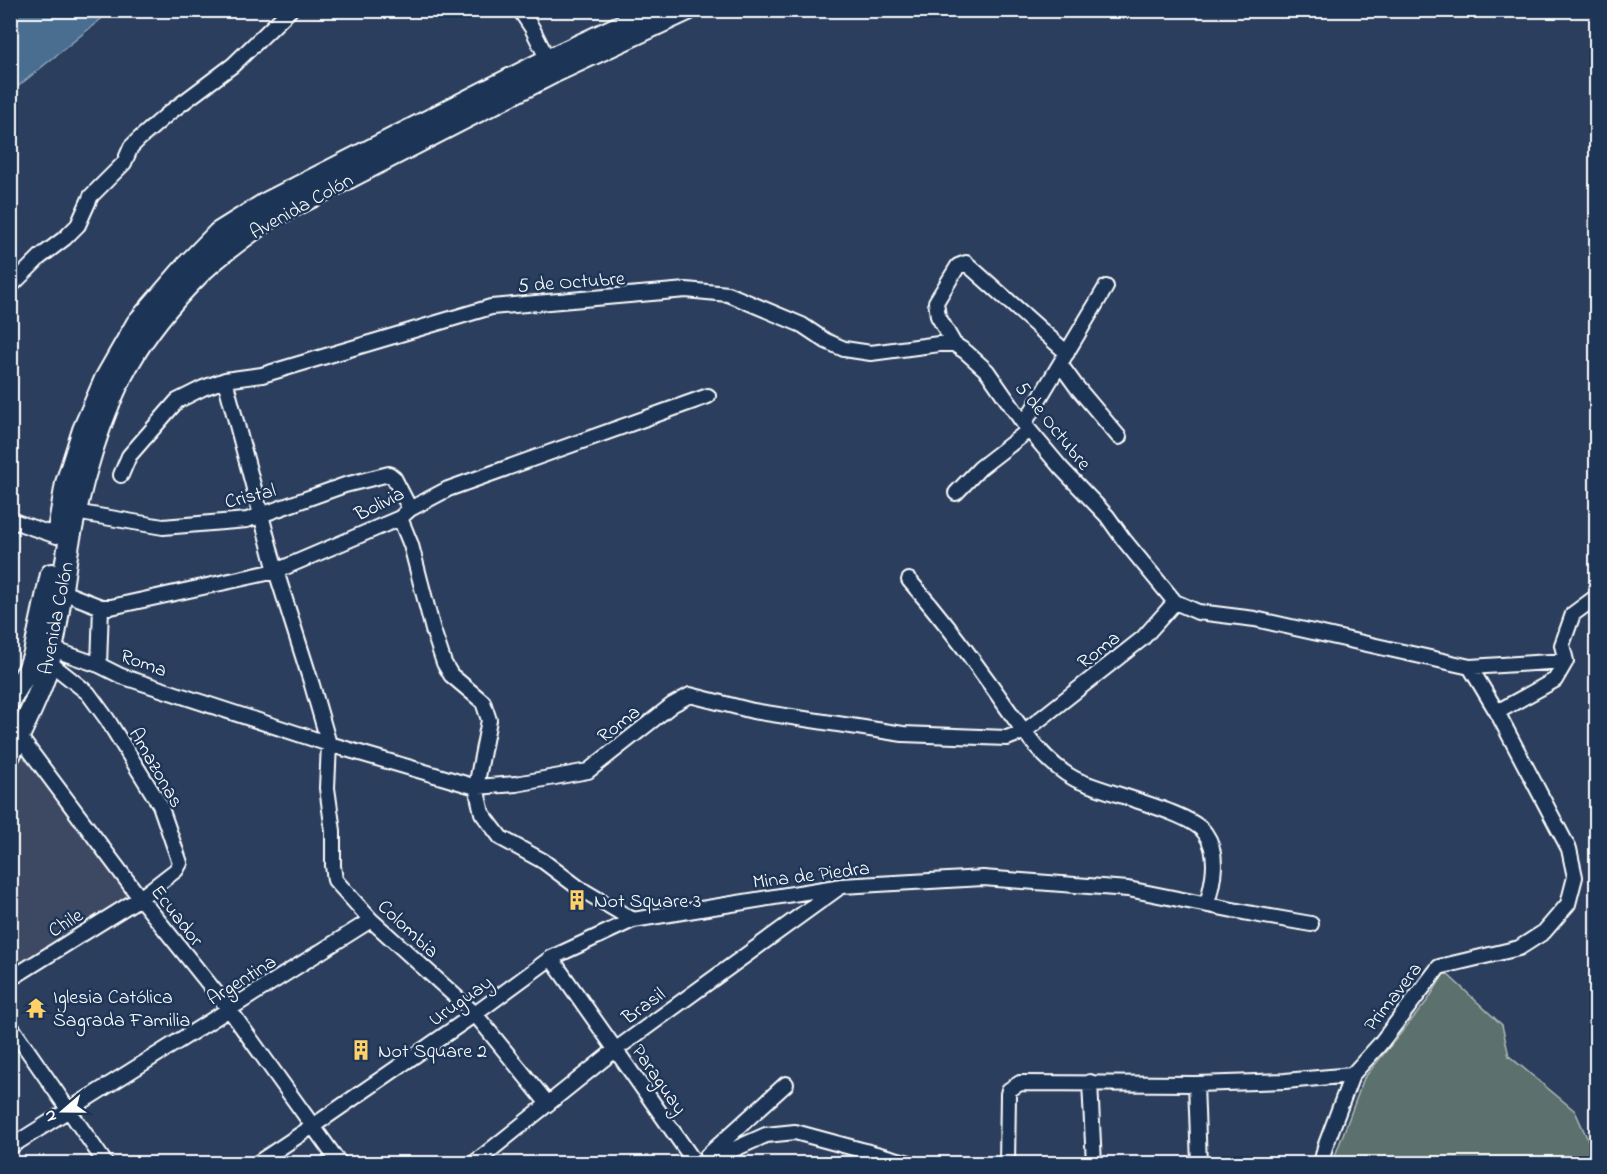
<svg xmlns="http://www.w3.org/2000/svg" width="1607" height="1174" font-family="'Indie Flower',sans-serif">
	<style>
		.built { fill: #3d4864 }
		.green { fill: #5b716d; stroke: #adb8b6; stroke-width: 1.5 }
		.water { fill: #496e90; stroke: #92a8bc; stroke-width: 1.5 }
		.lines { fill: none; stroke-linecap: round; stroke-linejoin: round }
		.minor-casing { stroke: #fff; stroke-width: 18 }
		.secondary-casing { stroke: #fff; stroke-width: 24 }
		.minor { stroke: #1d3557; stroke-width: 14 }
		.secondary { stroke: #1d3557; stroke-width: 20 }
		.labels { text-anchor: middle; stroke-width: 5; stroke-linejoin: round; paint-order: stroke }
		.street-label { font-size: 20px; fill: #fff; stroke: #1d3557 }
		.poi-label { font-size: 20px; fill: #fff; stroke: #1d3557; text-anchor: start }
	</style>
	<rect width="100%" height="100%" fill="#2c3e5d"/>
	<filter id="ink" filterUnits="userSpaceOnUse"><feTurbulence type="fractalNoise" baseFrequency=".0167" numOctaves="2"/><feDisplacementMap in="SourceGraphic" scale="12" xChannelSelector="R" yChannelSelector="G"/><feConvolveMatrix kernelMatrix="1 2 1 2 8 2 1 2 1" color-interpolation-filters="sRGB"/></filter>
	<g filter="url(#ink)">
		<path class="built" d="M23 757 131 894 11 971V769Z"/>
		<path class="green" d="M1445 972 1502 1025 1509 1056 1575 1111 1596 1158V1164H1332L1364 1078 1428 1000Z"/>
		<path class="water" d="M11 10H111V11L11 92Z"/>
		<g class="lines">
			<g class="minor-casing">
				<path id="minor" d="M520 10 532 28 551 66
					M10 287 40 257 65 238 78 225 91 196 124 163 131 147 139 139 169 113 233 65 290 10
					M954 344 938 316 936 302 958 266 966 263 1067 353
					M1060 364 1076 386 1119 437
					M1024 424 1106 287
					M121 475 129 456 177 401 203 388 225 380
					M956 493 980 468 1029 430
					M75 512 163 527 247 520 345 485 389 474 394 478 410 509
					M400 518 411 545 433 630 444 663 451 675 483 702 489 720 476 787 482 813 501 838 543 861 579 888 633 920 842 886 983 878 1128 889 1253 914 1311 924
					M10 520 57 536
					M909 580C936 611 961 643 985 677 1010 710 1038 760 1075 779 1103 793 1190 811 1205 833 1220 854 1213 882 1207 904
					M60 591 101 607H111L276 571 400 518 410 509 448 489 708 396
					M52 649 99 665 121 676 329 744 476 787 516 784 588 771 672 705 690 695 753 711 903 734 1007 738 1025 731 1143 638 1175 602
					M99 665 101 607
					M1497 712 1555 680 1566 661 1562 645 1573 614 1596 597
					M10 730 19 736 140 898 229 1009 340 1164
					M551 958 696 1164
					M10 979 140 898 176 870 180 863 160 805 107 719 88 693 49 662
					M10 1025 106 1164
					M1090 1082 1094 1164
					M1196 1084 1199 1164
					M548 1104 475 1014 371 920 335 880 333 866V831L327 788 329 744 312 685 276 571 225 380 262 375 491 307 686 290 728 294 802 325 826 341 844 349 871 353 939 344H954L966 352 987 371 1024 424 1061 468 1107 516 1124 540 1175 602 1198 612 1255 619 1470 667 1566 661
					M10 1147 371 920
					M707 1156 786 1084
					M256 1164 313 1126 475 1014 551 958 633 920
					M473 1164 615 1050 837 889
					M701 1164 766 1135 795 1132 913 1164
					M1007 1164 1008 1094 1009 1090 1020 1083 1196 1084 1285 1081 1352 1075
					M1321 1164 1325 1147 1352 1075 1380 1044 1439 967 1519 948 1544 932 1568 904 1575 877 1569 849 1497 712 1470 667"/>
			</g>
			<g class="secondary-casing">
				<path id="secondary" d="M58 530 66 483 83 430 105 379 137 323 188 264 218 233 266 203 549 59 654 10
					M10 700 28 670 34 653 51 574
					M10 755C22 729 36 703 45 676 59 631 61 584 70 538 81 482 101 412 129 363 148 330 173 300 199 274 220 253 244 237 267 220L553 73 688 10"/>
			</g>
			<use href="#minor" class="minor"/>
			<use href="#secondary" class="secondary"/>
		</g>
	</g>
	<defs>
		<g id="building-bare" transform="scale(1.62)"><path d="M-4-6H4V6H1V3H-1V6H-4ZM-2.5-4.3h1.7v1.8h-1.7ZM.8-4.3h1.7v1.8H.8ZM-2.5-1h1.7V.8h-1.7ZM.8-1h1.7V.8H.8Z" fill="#ffd166" stroke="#1d3557" stroke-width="2.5" paint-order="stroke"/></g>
		<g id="temple-bare" transform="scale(1.62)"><path d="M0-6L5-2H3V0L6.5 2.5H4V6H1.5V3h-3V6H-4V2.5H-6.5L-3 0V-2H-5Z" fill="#ffd166" stroke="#1d3557" stroke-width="2.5" paint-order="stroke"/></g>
	</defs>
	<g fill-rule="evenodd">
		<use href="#building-bare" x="577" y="900"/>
		<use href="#temple-bare" x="36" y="1008"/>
		<use href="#building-bare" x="361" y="1050"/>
	</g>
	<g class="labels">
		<g class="street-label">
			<text transform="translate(301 205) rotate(-29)" y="7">Avenida Colón</text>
			<text transform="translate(571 281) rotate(-4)" y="7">5 de Octubre</text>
			<text transform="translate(1054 425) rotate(51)" y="7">5 de Octubre</text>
			<text transform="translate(250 495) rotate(-14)" y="7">Cristal</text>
			<text transform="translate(379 503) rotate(-27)" y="7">Bolivia</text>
			<text transform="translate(55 618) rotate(-79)" y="7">Avenida Colón</text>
			<text transform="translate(1098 649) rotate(-38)" y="7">Roma</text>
			<text transform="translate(144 662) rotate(20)" y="7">Roma</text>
			<text transform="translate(618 723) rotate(-38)" y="7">Roma</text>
			<text transform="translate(157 767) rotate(60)" y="7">Amazonas</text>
			<text transform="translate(811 874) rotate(-7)" y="7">Mina de Piedra</text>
			<text transform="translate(178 915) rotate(52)" y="7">Ecuador</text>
			<text transform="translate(65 922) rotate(-32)" y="7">Chile</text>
			<text transform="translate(409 928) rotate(43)" y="7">Colombia</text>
			<text transform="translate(241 979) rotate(-32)" y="7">Argentina</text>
			<text transform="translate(1392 996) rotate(-52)" y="7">Primavera</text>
			<text transform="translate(460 1000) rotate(-35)" y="7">Uruguay</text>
			<text transform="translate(643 1005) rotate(-36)" y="7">Brasil</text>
			<text transform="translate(660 1079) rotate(55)" y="7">Paraguay</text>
		</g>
		<g class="poi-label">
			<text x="594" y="907">Not Square 3</text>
			<text x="53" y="1003">Iglesia Católica<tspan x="53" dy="23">Sagrada Familia</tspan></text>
			<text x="378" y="1057">Not Square 2</text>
		</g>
	</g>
	<rect width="1607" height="1174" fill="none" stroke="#1d3557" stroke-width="36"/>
	<rect x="18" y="18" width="1571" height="1138" fill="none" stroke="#fff" stroke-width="2" filter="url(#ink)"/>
	<g transform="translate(63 1111) rotate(250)" stroke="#1d3557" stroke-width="4.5" paint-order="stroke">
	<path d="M0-4.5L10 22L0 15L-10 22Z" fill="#ffffff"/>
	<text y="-9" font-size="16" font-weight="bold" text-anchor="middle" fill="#ffffff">N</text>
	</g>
</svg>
